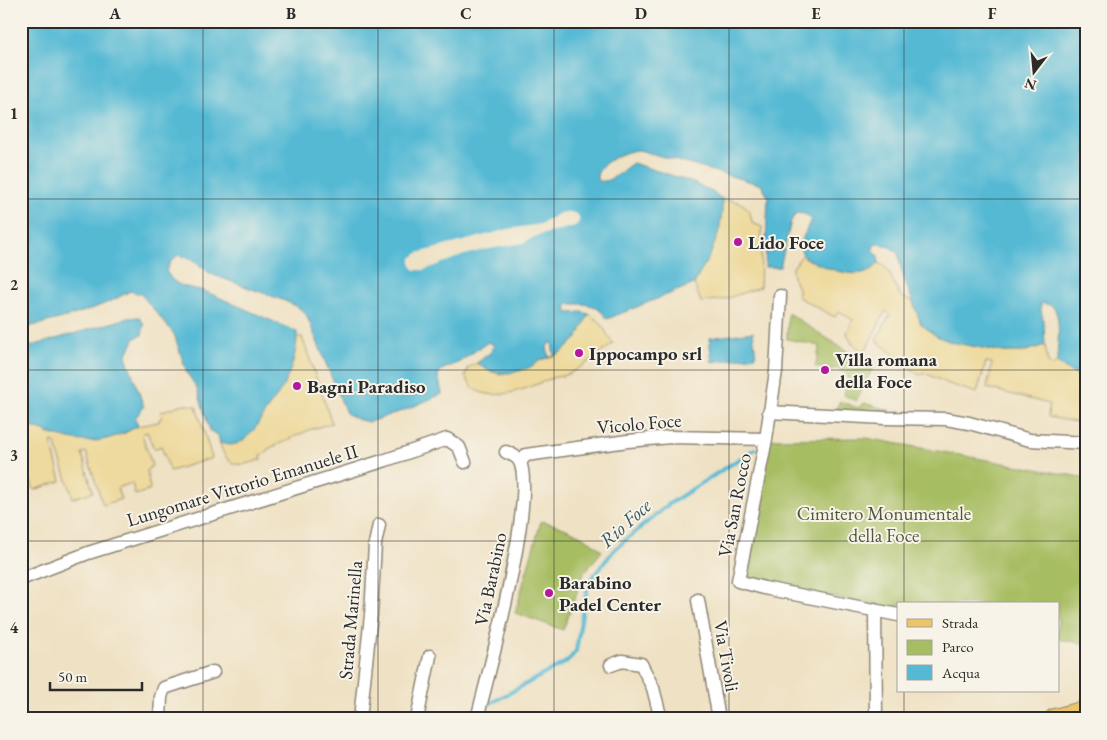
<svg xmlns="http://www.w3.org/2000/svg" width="1107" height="740" font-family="'EB Garamond',serif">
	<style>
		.green { fill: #a7bd62; stroke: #697446 }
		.sand { fill: #eeda9e; stroke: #8c8264 }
		.water { fill: #55b9d4; stroke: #407280 }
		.pier { fill: #efe1c3 }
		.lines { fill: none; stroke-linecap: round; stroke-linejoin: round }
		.stream { stroke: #55b9d4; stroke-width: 4 }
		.minor-casing { stroke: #8d8677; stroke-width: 15 }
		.primary-casing { stroke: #8d8677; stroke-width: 22 }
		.minor { stroke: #fff; stroke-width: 12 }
		.primary { stroke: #edc569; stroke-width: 20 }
		.grid { fill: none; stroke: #2b2b2b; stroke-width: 1; stroke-opacity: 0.55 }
		.poi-dot { fill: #b5179e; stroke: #f7f3e8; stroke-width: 2 }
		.labels { text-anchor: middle; stroke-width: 4; stroke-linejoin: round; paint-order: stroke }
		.poi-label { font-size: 19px; font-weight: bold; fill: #2b2b2b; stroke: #f7f3e8; text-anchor: start }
		.street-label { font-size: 19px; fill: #2b2b2b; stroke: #f7f3e8 }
		.park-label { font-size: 19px; fill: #50573c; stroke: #f7f3e8 }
		.water-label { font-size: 20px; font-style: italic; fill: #38565e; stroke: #f7f3e8 }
		.neatline { fill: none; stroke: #2b2b2b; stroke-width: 2 }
		.grid-label { font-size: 16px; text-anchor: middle; font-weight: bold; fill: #2b2b2b }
	</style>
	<rect width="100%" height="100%" fill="#f7f3e8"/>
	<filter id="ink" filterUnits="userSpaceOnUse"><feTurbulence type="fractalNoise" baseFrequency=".02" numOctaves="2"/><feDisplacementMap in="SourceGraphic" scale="10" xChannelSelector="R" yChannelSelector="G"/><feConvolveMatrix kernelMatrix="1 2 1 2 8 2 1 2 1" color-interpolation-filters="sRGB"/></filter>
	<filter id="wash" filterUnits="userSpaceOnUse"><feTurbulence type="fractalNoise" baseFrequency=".0096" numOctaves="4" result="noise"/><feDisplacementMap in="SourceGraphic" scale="20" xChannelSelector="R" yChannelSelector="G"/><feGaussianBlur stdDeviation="1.12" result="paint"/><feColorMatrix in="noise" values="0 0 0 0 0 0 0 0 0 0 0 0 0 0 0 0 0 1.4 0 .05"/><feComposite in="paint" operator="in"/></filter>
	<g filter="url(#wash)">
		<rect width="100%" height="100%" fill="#efe1c3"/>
		<path class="green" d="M788 313 873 368 856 401 844 395 848 378 845 372 837 368 829 370 815 367 820 346 787 339Z
			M840 401 858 408 864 403 889 410V415L836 410Z
			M866 438 1086 478V644L1058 639V604H898V609L744 580 769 439Z
			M541 521C562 526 587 536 602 551L584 573 563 630 515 613Z"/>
		<path class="sand" d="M722 199C740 202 750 203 752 223L762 227 760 287 725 299 701 302 694 284C708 258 722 230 722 199Z
			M803 254 805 258C825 266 862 285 879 263L887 269 901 297 914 302 921 324 951 342 982 348 1004 352H1023L1045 345 1048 363 1052 366 1057 363 1070 372 1086 377V424L1048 417 1049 404 987 388 992 363 986 362 977 393 949 384 925 373 919 375 876 340 890 315 887 312H885L864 353 851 342 847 333 853 320 839 311 835 317 798 297V289L793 277 792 269Z
			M589 314 600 322 613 344C598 354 573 377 555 377 533 385 497 404 474 389 470 386 468 380 465 376L468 368 477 363 489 371 500 374 529 367 542 358 554 356 570 345Z
			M296 337H302L332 423 309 430 268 449V452L261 455 262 459C238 468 227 468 219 441L234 436Z
			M183 404 196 406 212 458 170 471 161 446 154 449 147 432 142 434 152 466 147 470 150 490 135 495 132 483 117 488 121 499 103 505 86 452 82 453 93 492 73 498 55 443 51 442 61 481 34 490 21 456V422L50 434 94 441 125 433 138 426 159 422V419L162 418 160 412Z"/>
		<path class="water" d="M21 21H1086V377L1070 372 1057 363C1057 350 1062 315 1053 307 1050 304 1045 304 1041 303V310L1044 324 1045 345 1023 352H1004L951 342 936 336 921 324 902 273 898 253C891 247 883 242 874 245L873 250 878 256 879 263C865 282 833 271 816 263 813 261 807 260 805 257 803 255 801 250 799 247L811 219 805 214 796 213 791 221 780 267H765L768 197 762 185 639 150C626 150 594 164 597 180 608 186 623 169 633 163 658 172 703 182 722 199V212L719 232 711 253 694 284 607 319C596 302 586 304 568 304L566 309 568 313 582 312 589 314 577 338 563 351 554 356 552 343H549L547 347 549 358C540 358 537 364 528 368 510 375 492 376 477 363L491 352 494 345 488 342 458 363 441 370 438 375 442 394 405 410 369 422 356 419 346 413 306 314 298 307 285 301 211 274 191 259 178 255 171 261 166 271C178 291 189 285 209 293L297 332C298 352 289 378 278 395 274 400 270 405 266 411 256 427 243 452 220 443L218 435 210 431 197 388 187 373 174 334 141 294 130 291C97 311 58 319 21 329Z
			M139 317 144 325 142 335 135 338 126 356 144 407 135 418 138 426C125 433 109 440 94 441 71 443 42 431 21 422V349L128 318Z
			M753 332 756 356 712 362 709 338Z"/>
		<path class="pier" d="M570 212 577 214 579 217V222L575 226 536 236 523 243 483 250 461 256 424 270H415L411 266V258L418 253 509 229 541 224 560 213Z"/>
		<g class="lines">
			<path class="stream" d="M491 703 568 661 576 651 583 608 589 582 615 549 669 504 755 449"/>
		</g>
	</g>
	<g filter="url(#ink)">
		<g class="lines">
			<g class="minor-casing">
				<path id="minor" d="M780 296 776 371 766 439 738 581 764 588 898 615
					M769 412 885 418 946 419 969 423 1030 440 1086 443
					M520 462 526 455 628 441 670 437 766 439
					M21 579 88 553 386 460 447 439 459 447 465 462
					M698 600 719 719
					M875 609 876 719
					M611 665 622 661 641 664 653 688 661 719
					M160 719 161 697 164 688 213 672
					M360 719 371 615 375 544 379 525
					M417 719 430 656
					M477 719C488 675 538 493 519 460 516 456 511 454 506 452"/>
			</g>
			<g class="primary-casing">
				<path id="primary" d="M1055 719 1086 711"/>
			</g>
			<use href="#minor" class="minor"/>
			<use href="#primary" class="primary"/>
		</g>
	</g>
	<path class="grid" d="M203 21V719M378 21V719M554 21V719M729 21V719M904 21V604M21 199H1086M21 370H1086M21 541H1086M904 691V719"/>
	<g class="poi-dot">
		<circle cx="738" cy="242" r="5"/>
		<circle cx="579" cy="353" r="5"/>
		<circle cx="825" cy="370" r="5"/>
		<circle cx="297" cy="386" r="5"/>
		<circle cx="549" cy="593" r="5"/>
	</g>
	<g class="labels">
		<g class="poi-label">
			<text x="748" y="249">Lido Foce</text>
			<text x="589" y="360">Ippocampo srl</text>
			<text x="835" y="366">Villa romana<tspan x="835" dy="22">della Foce</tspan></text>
			<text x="307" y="393">Bagni Paradiso</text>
			<text x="559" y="589">Barabino<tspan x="559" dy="22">Padel Center</tspan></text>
		</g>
		<g class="street-label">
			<text transform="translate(639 423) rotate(-5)" y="7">Vicolo Foce</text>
			<text transform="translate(242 485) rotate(-17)" y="7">Lungomare Vittorio Emanuele II</text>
			<text transform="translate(734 505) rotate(-79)" y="7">Via San Rocco</text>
			<text transform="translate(490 579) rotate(-78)" y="7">Via Barabino</text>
			<text transform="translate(350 620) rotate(-85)" y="7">Strada Marinella</text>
			<text transform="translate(727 656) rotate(80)" y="7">Via Tivoli</text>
		</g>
		<g class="park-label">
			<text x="884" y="520">Cimitero Monumentale<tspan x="884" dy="22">della Foce</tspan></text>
		</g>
		<g class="water-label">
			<text transform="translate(625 523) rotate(-42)" y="7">Rio Foce</text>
		</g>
	</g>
	<rect width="1107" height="740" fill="none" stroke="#f7f3e8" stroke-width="55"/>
	<rect x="897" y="602" width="162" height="90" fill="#f7f3e8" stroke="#a5a39c"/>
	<rect x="907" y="619" width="25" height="8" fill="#edc569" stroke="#a5a39c"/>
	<text x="942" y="628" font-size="15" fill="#2b2b2b">Strada</text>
	<rect x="907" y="640" width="25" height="15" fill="#a7bd62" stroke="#a5a39c"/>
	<text x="942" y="652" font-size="15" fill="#2b2b2b">Parco</text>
	<rect x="907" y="665" width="25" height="15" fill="#55b9d4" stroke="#a5a39c"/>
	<text x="942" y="678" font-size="15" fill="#2b2b2b">Acqua</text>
	<g transform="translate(1034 72) rotate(196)" stroke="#f7f3e8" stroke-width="4" paint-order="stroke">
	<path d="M0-4L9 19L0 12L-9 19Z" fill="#2b2b2b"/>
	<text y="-8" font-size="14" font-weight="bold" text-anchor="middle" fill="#2b2b2b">N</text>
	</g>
	<path d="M50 682v8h92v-8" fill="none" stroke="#2b2b2b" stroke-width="2.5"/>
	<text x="58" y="682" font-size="15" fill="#2b2b2b" stroke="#f7f3e8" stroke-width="4" paint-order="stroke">50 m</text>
	<rect x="28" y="28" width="1052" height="684" class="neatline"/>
	<g class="grid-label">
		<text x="115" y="19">A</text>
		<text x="291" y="19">B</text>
		<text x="466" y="19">C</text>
		<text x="641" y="19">D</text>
		<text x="816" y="19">E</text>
		<text x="992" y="19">F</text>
		<text x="14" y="119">1</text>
		<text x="14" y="290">2</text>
		<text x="14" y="461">3</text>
		<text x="14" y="633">4</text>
	</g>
</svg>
